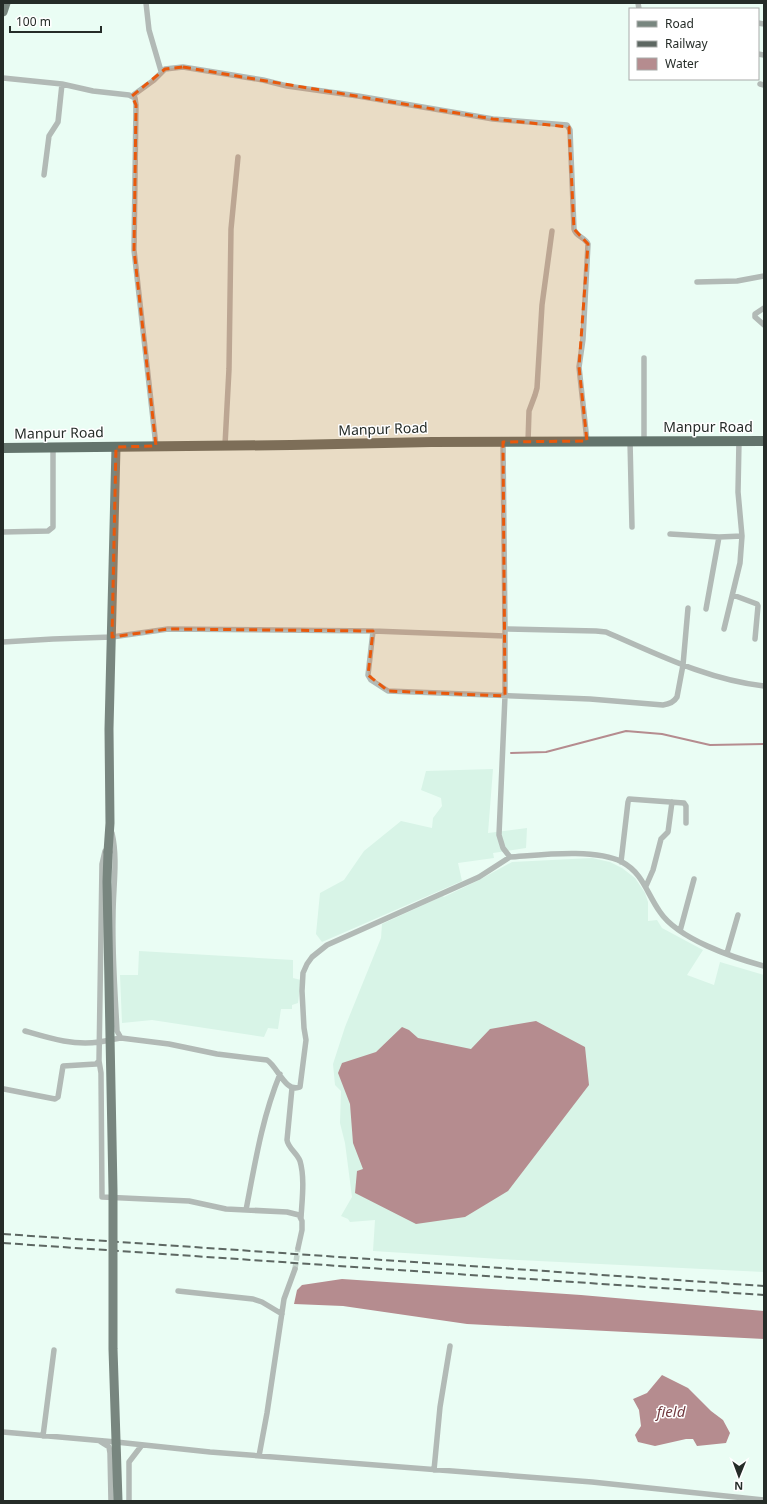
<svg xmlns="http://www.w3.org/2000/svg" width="767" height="1504" font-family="'Noto Sans',sans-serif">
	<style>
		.built { fill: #d8f4e7 }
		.water { fill: #b58c8f }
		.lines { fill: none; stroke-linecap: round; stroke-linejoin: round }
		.stream { stroke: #b58c8f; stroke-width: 2 }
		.street-tunnel { stroke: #c3d3cb; stroke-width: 5.5; stroke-dasharray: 5.5 3; stroke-linecap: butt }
		.street { stroke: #b2bab6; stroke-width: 5.5 }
		.primary { stroke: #78867f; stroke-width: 9 }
		.highway { stroke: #63746c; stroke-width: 10 }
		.rail { stroke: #5d6762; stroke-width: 2; stroke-dasharray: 8 4; stroke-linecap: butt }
		.primary-bridge { stroke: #78867f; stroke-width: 9 }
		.marked { fill: #e8590c; fill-opacity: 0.2; stroke: #e8590c; stroke-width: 3; stroke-dasharray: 8 5; stroke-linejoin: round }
		.labels { text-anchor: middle; stroke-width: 3; stroke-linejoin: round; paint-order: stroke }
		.street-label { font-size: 14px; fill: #252c28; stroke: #fff }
		.water-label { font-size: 15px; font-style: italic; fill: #733b41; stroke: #fff }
	</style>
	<rect width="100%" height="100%" fill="#eafdf4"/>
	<path class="built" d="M493 769 488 833 527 828 526 848 493 853 494 858 458 863 462 881 322 942 316 934 320 893 344 880 364 851 401 821 432 828 433 818 442 806 441 798 421 790 426 771Z
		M592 858 610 862 622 868 635 878 645 893 648 902V921L657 920 662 928 703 950 687 975 714 985 720 962 764 975V1272L500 1259 373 1251 375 1220 350 1222 348 1219 341 1216 352 1197 345 1143 340 1123 341 1091 335 1085 333 1064 345 1027 381 938 382 924 443 896 444 897 479 880 512 862Z
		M139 951 293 960V978L301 980 298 1003 292 1005V1009H281L278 1029 268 1028 264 1037 152 1020 122 1023 120 975H138Z"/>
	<path class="water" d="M536 1021 585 1047 589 1085 508 1191 465 1217 416 1224 355 1193 357 1171 363 1169 353 1143 350 1104 338 1073 342 1063 376 1052 402 1027 409 1030 418 1038 471 1049 490 1029Z
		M342 1279 581 1295 764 1311V1339L467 1324 343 1306 294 1304 297 1290 302 1285Z
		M662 1375 688 1388 711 1411 723 1420 730 1433 726 1443 697 1446 693 1439H686L655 1446 638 1442 635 1435 641 1426 639 1410 633 1399 647 1393Z"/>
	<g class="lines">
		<path class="stream" d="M511 753 546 752 626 731 662 734 710 745 764 744"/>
		<path class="street-tunnel" d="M295 1269 298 1248"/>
		<path class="street" d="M146 3 149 30 161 71
			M638 3 639 9
			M758 23 764 24
			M758 54 764 55
			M3 78 62 84 93 91 129 95 135 98 136 105 134 250 156 446
			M760 84 764 85
			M132 96 154 80 165 69 183 67 263 80 287 86 358 96 493 119 567 125 570 130 574 229C576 237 585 237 588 244L583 339 579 367 587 441
			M44 175 49 136 58 122 62 84
			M697 282 737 281 764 276
			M764 308 755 314V317L764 325
			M644 358V440
			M630 441 632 527
			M503 442 505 629V696L499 835 503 848 510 857C540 855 595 848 622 862 643 873 647 894 660 912 678 939 734 958 764 966
			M528 442 529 411 535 395 537 388 542 305 552 231
			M225 445 229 369 231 229 238 157
			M3 532 48 531 53 527V447
			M670 534 719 537 742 536
			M733 595 757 604 758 606 755 639
			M706 609 719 537
			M505 629 596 631 606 632C657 654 708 680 764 686
			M724 629 740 563 742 536 738 492 739 441
			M373 631 368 675 371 680 388 691 590 699 663 705C670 704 674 702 677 697L683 665 688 608
			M3 642 53 639 112 637 168 629 373 631 505 636
			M112 833C118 859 113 888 113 915 112 954 115 992 117 1031L121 1038 169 1044 217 1054 267 1060C278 1067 285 1093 300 1087L306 1040 304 1028 302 991 303 973 307 964 312 957 327 945 479 877 510 857
			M621 862 628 802 629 799 684 803 686 806V823
			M646 886 653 870 661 839 668 832 672 802
			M680 931 694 879
			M727 953 738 915
			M25 1031C49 1038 74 1046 99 1042 106 1041 114 1039 121 1038
			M99 1061 101 1073 102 1197 189 1201 226 1209 287 1212 299 1215 302 1221V1230L298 1248
			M292 1088 287 1140C288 1148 297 1153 300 1161 305 1178 302 1200 301 1218
			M4 1089 55 1099 58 1097 63 1066 96 1064 99 1061 102 864 105 851
			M246 1210C255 1163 262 1118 280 1074
			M178 1291 253 1299 262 1302 282 1314
			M3 1432 116 1442 210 1452 592 1482 764 1500
			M43 1436 54 1350
			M101 1442 109 1447 110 1453 111 1501
			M259 1456 267 1413 284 1299 295 1269
			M434 1470 440 1407 450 1346
			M129 1501V1462L142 1445"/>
		<path class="primary" d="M3 12 6 3
			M108 852 110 823 109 729 116 447"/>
		<path class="highway" d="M3 448 291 445 431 442 764 441"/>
		<path class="rail" d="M3 1234 764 1286
			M3 1243 764 1295"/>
		<path class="primary-bridge" d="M108 852 107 882 113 1190V1349L118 1501"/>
	</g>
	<path class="marked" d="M183 67 493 119 569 127 574 229 588 244 579 367 587 441 503 442 505 696 388 691 368 675 373 631 168 629 112 637 116 447 156 446 134 250 136 105 132 96 165 69Z"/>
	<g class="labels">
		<g class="street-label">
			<text x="708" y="432">Manpur Road</text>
			<text transform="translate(383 429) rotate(-2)" y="5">Manpur Road</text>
			<text transform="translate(59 433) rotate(-1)" y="5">Manpur Road</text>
		</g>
		<g class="water-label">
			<text x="671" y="1417">field</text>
		</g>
	</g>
	<rect width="767" height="1504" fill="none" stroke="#252c28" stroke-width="8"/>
	<rect x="629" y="8" width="130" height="72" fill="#ffffff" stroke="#a8aba9"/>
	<rect x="637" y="21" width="20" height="6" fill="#78867f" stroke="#a8aba9"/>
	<text x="665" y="28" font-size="12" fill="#252c28">Road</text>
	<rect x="637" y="41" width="20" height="6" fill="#5d6762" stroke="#a8aba9"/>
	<text x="665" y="48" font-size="12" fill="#252c28">Railway</text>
	<rect x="637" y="58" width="20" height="12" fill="#b58c8f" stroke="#a8aba9"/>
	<text x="665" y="68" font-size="12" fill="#252c28">Water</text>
	<g transform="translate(739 1476) rotate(181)" stroke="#ffffff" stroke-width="3" paint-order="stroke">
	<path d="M0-3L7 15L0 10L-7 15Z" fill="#252c28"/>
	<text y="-6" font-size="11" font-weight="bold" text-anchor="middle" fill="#252c28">N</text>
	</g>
	<path d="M10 26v6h91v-6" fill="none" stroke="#252c28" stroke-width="2"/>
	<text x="16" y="26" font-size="12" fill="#252c28" stroke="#ffffff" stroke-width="3" paint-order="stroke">100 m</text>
</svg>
